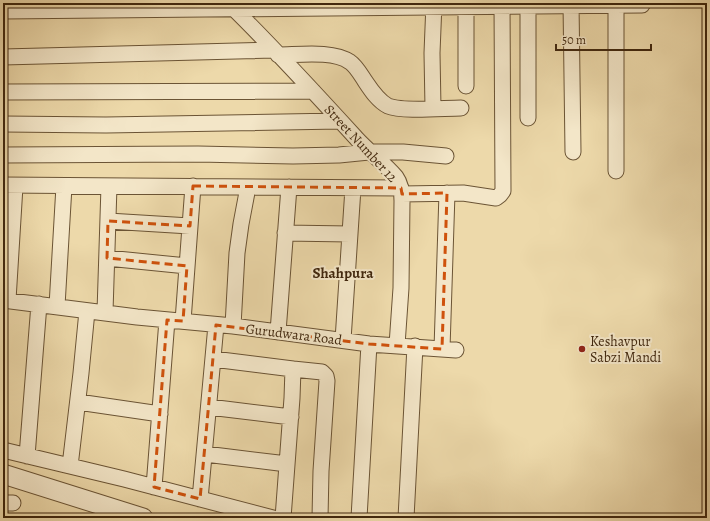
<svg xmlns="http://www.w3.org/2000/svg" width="710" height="521" font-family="Alegreya,serif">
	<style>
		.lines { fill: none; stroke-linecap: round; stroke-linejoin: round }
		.minor-casing { stroke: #6b5435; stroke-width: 17 }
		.tertiary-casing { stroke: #6b5435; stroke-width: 21 }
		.minor { stroke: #f3e6c8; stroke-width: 15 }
		.tertiary { stroke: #f3e6c8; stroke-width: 19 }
		.marked { fill: none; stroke: #cf520c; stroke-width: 3; stroke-dasharray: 8 5; stroke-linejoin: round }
		.poi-dot { fill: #8f2418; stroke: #f3e6c8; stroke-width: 1.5 }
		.labels { text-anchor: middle; stroke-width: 4; stroke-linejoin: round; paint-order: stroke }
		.street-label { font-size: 14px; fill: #40270e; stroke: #f3e6c8 }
		.poi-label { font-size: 14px; fill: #40270e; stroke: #f3e6c8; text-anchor: start }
		.neighbourhood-label { font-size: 15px; font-weight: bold; fill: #40270e; stroke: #f3e6c8 }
	</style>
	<rect width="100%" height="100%" fill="#edd9aa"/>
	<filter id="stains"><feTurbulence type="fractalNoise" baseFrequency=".005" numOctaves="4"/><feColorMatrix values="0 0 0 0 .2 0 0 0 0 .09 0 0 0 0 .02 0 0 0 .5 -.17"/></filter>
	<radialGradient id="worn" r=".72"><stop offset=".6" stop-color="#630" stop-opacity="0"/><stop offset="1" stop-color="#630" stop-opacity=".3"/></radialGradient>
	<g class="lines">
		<g class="minor-casing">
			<path id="minor" d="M571 3 573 152
				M616 3V171
				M230 5C274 48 315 93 357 139 369 152 385 164 396 177 401 184 402 192 402 201L401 288 397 345
				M3 11 642 5
				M278 55C298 55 333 50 350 62 356 66 361 75 365 81 371 90 378 101 388 106 402 112 444 108 461 108
				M3 57 274 50
				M466 86V3
				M3 92 313 91
				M433 108 432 53 434 3
				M528 118V3
				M3 124 106 125 340 121
				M3 155 198 154 293 156 339 155 369 152H403L446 156
				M3 185 401 188
				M402 194 463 193 496 198 500 195 503 191 502 3
				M108 221 190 226
				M285 233 350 234
				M107 258 187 266
				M3 300 137 317 233 326 369 344 456 350
				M8 300 15 186
				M57 306 64 186
				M105 312 109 186
				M183 321 193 186
				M233 326 237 253 241 224 248 187
				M278 332 289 187
				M343 340 353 188
				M442 349 447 193
				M213 359 293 369 292 398 283 518
				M293 369 322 372 326 376 327 381 321 471 320 518
				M78 402 160 414
				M209 407 291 417
				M3 450 124 479 273 518
				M205 454 287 464
				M27 456 39 304
				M70 466 81 373 87 311
				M154 487 167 320
				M200 499 216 325
				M3 503H13
				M359 518 369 344
				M406 518 415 346"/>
		</g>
		<g class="tertiary-casing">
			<path id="tertiary" d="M3 474 143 518"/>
		</g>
		<use href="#minor" class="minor"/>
		<use href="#tertiary" class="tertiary"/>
	</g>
	<path class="marked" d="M193 186 401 188 402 194 447 193 442 349 369 344 216 325 200 499 154 487 167 320 183 321 187 266 107 258 108 221 190 226Z"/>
	<circle class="poi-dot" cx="582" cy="349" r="4"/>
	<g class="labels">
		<g class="street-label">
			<text transform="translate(361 143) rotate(47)" y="5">Street Number 12</text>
			<text transform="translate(294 334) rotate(7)" y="5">Gurudwara Road</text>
		</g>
		<g class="poi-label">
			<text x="590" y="346">Keshavpur<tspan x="590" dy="16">Sabzi Mandi</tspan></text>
		</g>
		<g class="neighbourhood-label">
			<text x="343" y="278">Shahpura</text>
		</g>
	</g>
	<rect width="710" height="521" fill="none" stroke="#edd9aa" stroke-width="16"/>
	<rect x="4" y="4" width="702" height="513" fill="none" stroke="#40270e" stroke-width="2"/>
	<rect x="8" y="8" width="694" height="505" fill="none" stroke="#40270e"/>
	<path d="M556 44v6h95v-6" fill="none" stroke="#40270e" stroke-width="2"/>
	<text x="562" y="44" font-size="12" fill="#40270e" stroke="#f3e6c8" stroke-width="3" paint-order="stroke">50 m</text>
	<rect width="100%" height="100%" filter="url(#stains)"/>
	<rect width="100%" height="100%" fill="url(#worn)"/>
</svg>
